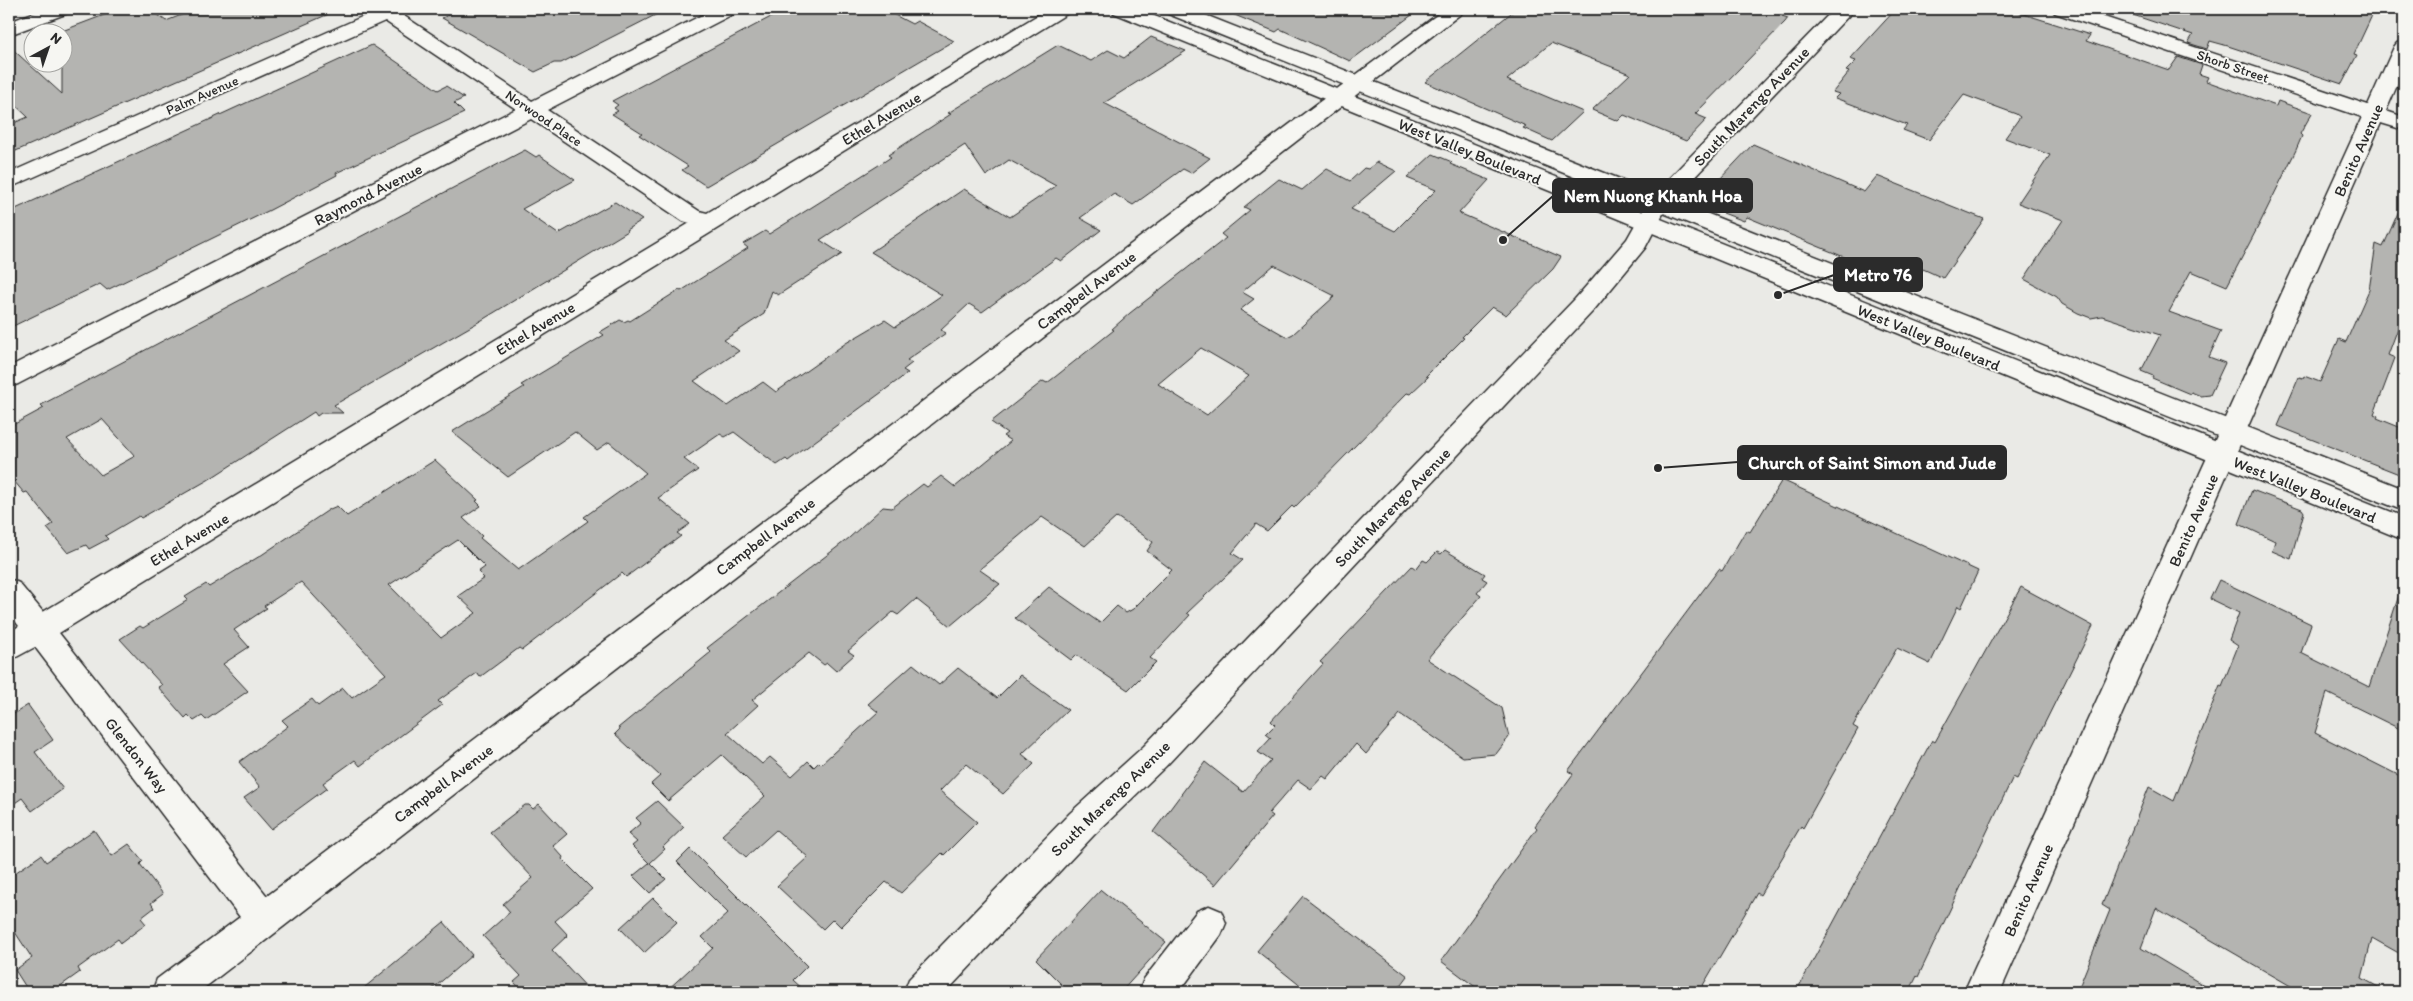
<svg xmlns="http://www.w3.org/2000/svg" width="2413" height="1001" font-family="Itim,sans-serif">
	<style>
		.building { fill: #b4b4b1; stroke: #2b2b2b; fill-rule: evenodd }
		.lines { fill: none; stroke-linecap: round; stroke-linejoin: round }
		.minor-casing { stroke: #2b2b2b; stroke-width: 3 }
		.major-casing { stroke: #2b2b2b; stroke-width: 3 }
		.minor { fill: #f6f6f2; fill-rule: evenodd }
		.major { fill: #f6f6f2; fill-rule: evenodd }
		.labels { text-anchor: middle; stroke-width: 4; stroke-linejoin: round; paint-order: stroke }
		.far-street-label { font-size: 14px; fill: #2b2b2b; stroke: #f6f6f2 }
		.street-label { font-size: 16px; fill: #2b2b2b; stroke: #f6f6f2 }
		.leader { fill: none; stroke: #2b2b2b; stroke-width: 2 }
		.callout-dot { fill: #2b2b2b; stroke: #f6f6f2; stroke-width: 2 }
		.callout { fill: #2b2b2b; stroke: #2b2b2b; stroke-width: 2 }
		.callout-label { font-size: 18px; text-anchor: middle; font-weight: bold; fill: #fff }
	</style>
	<rect width="100%" height="100%" fill="#eaeae6"/>
	<filter id="ink" filterUnits="userSpaceOnUse"><feTurbulence type="fractalNoise" baseFrequency=".02" numOctaves="2"/><feDisplacementMap in="SourceGraphic" scale="10" xChannelSelector="R" yChannelSelector="G"/><feConvolveMatrix kernelMatrix="1 2 1 2 8 2 1 2 1" color-interpolation-filters="sRGB"/></filter>
	<g filter="url(#ink)">
		<path class="building" d="M120 9H150L166 21 197 9H340L9 154V125L28 117 9 99V46L62 94V31Z
			M462 9H667L561 63H554L535 72 442 18Z
			M786 9H883L912 24 917 21 954 41 706 186 682 170 688 166 639 135 642 133 612 114 618 111 614 108 618 105 612 101Z
			M1220 9H1420L1350 61 1280 29 1276 32Z
			M1516 9H1577L1583 11 1586 9H1789L1782 16 1788 18 1785 22 1695 114 1707 119 1686 141 1624 115 1618 121 1592 110 1630 74 1551 43 1507 80 1583 112 1552 141 1523 128 1526 126 1425 82Z
			M1896 9H2008L2090 35 2086 41 2169 70 2178 57 2202 65 2199 74 2208 77 2206 81 2276 106 2278 101 2312 113 2300 134 2302 136 2296 150 2260 223 2227 286 2191 271 2169 312 2221 331 2209 357 2225 363 2210 395 2201 396 2191 392 2190 394 2152 378 2153 376 2141 371 2160 335 2102 316 2091 318 2078 313 2062 304 2057 297 2024 279 2063 220 2018 203 2050 155 2005 138 2020 117 2016 114 1964 95 1929 140 1903 130 1907 125 1835 98 1839 94 1833 92 1849 72 1846 71 1856 61 1850 59Z
			M2128 9H2375L2354 54 2357 55 2342 84 2228 46 2210 41 2207 49 2188 43 2193 35 2127 13Z
			M1151 37 1186 51 1104 103 1210 158 1191 173 1183 169 1133 205 1114 194 1080 218 1101 230 1061 261 1056 258 982 312 969 304 941 330 946 333 907 360 912 363 903 370 908 373 788 461 786 459 777 465 734 432 725 437 720 434 684 459 698 470 658 498 690 524 677 533 681 536 626 577 622 573 522 650 519 648 480 677 477 673 438 701 442 705 360 766 355 760 323 783 327 788 271 829 244 798 260 787 239 762 288 726 282 720 312 699 318 706 343 688 352 698 386 674 301 582 264 606 267 608 234 630 249 647 223 664 248 691 206 720 202 716 194 721 188 715 185 718 158 687 162 685 120 639 140 626 143 628 188 600 185 597 206 584 209 587 260 556 330 509 337 506 347 516 435 460 478 500 476 501 481 506 463 518 482 536 480 538 518 570 588 521 584 517 646 473 609 442 597 450 575 432 508 477 452 432 524 387 521 385 604 335 600 332 620 320 624 322 628 320 630 321 679 290 681 291 748 248 743 244 765 231 769 234 882 163 891 157 888 155 951 114 948 113 1058 45 1091 61 1108 50 1124 58ZM965 145 986 176 1009 160 1056 186 1010 217 964 189 871 252 942 295 895 327 885 320 846 343 776 392 763 382 728 406 694 381 739 351 724 340 764 314 772 291 778 295 842 254 820 240ZM458 540 485 567 478 572 484 578 458 596 476 613 441 638 389 585Z
			M372 45 438 90 446 86 464 98 454 103 464 113 336 173 337 175 270 210 107 290 100 284 9 328V212Z
			M1753 144 1864 192 1877 176 1984 219 1943 278 1923 269 1912 285 1747 217 1744 221 1723 213 1726 209 1701 199Z
			M525 150 536 157 539 155 575 180 522 209 558 234 615 202 642 220 626 230 628 231 482 320 334 405 343 413H321L317 416 314 412 208 480 141 518 139 516 105 536 108 539 89 549 86 545 68 553 47 528 53 524 27 492 24 493 9 475V427L44 408 41 405ZM102 419 135 456 101 475 67 439Z
			M1433 154 1452 162 1450 164 1489 180 1459 213 1561 257 1553 269 1506 315 1492 307 1462 337 1464 338 1426 376 1428 377 1410 394 1407 393 1294 508 1292 506 1267 531 1256 524 1232 553 1243 560 1187 613 1190 615 1150 658 1156 662 1128 690 1076 655 1071 660 1015 618 1049 587 1100 623 1117 606 1126 613 1133 609 1172 570 1147 551 1153 542 1117 517 1085 546 1042 517 981 568 980 570 1000 584 950 626 916 599 898 615 893 612 848 651 854 655 836 671 827 663 824 665 809 653 752 700 758 705 727 733 762 764 770 757 792 776 808 761 814 767 819 762 821 764 878 712 868 704 913 664 939 685 958 668 997 698 1020 675 1068 710 1022 754 1034 764 1003 794 966 764 940 791 977 822 944 855 942 853 901 893 886 882 841 927 833 919 823 929 777 886 808 857 776 830 746 857 722 835 765 796 722 755 668 801 651 784 660 776 615 734 620 729 618 728 711 652 707 648 849 538 883 507 892 508 923 484 927 487 941 476 955 487 1011 441 1003 436 1007 433 991 422 1043 381 1047 383 1055 377 1114 330 1112 329 1130 313 1226 238 1221 234 1250 210 1244 207 1279 179 1302 190 1327 169 1350 181 1364 168 1368 169 1377 162 1396 171 1351 209 1395 231 1436 190 1407 178ZM1274 265 1335 296 1293 334 1287 337 1240 310 1254 299 1242 292ZM1201 348 1249 376 1207 415 1158 384Z
			M2404 199V312L2388 355 2395 358 2374 414 2378 416 2377 418 2404 429V476L2278 426 2299 377 2303 378 2304 376 2320 382 2339 339 2346 342 2369 290 2376 244 2383 247Z
			M1782 480 1978 571 1961 608 1958 606 1930 664 1897 648 1853 726 1858 729 1803 828 1801 826 1760 895 1757 893 1699 992H1482L1441 961 1537 828 1535 826 1573 774 1568 771 1719 569 1722 571 1746 530 1750 532Z
			M2252 490 2302 509 2304 512 2291 559 2272 551 2275 541 2239 524Z
			M1445 550 1485 574 1482 578 1487 581 1477 593 1481 596 1427 659 1502 708 1509 737 1496 754 1463 757 1400 714 1366 754 1356 744 1327 779 1323 776 1311 789 1298 780 1269 813 1273 816 1215 885 1153 832 1205 762 1243 792 1271 761 1258 752 1271 738 1266 734 1275 725 1271 721 1323 664 1320 662 1412 566 1416 569 1423 560 1427 562 1437 552 1441 554Z
			M2219 580 2311 624 2301 653 2369 687 2400 592 2404 593V731L2327 693 2315 733 2404 778V956L2372 938 2362 978 2387 992H2301L2156 908 2141 948 2215 992H2077L2110 910 2102 905 2149 787 2174 801 2220 685 2222 686 2238 646 2229 640 2239 613 2210 599Z
			M2021 587 2093 626 2017 779 2013 777 1918 977 1917 976 1909 992H1796L1932 740 1935 742Z
			M28 705 53 740 35 752 63 789 32 811 22 798 9 807V717Z
			M657 801 684 827 663 847 665 849 650 863 666 879 650 893 633 876 649 863 632 846 637 842 628 834 641 823 636 818Z
			M539 804 567 834 553 846 563 857 562 859 592 889 555 921 568 935 552 950 591 992H523L514 982 521 976 483 936 510 912 503 904 533 878 490 832 525 805H529L533 809Z
			M94 830 112 856 129 844 143 861 140 864 163 894 151 903 154 908 141 918 146 924 121 943 118 939 78 968 80 972 52 992H29L15 970 32 958 9 923V877L41 855 46 862Z
			M690 849 807 966 793 980 806 992H665L713 948 702 937 728 913 677 862Z
			M1101 890 1166 942 1121 992H1069L1036 959Z
			M1303 896 1408 976 1396 992H1308L1257 951Z
			M653 898 677 922 644 953 620 928Z
			M444 922 472 955 429 992H359Z"/>
		<g class="lines">
			<g class="minor-casing">
				<path id="minor" d="M44 9H71L68 13 9 35V22Z
					M370 9H405L401 14 532 101 714 9H737L735 13 547 110 699 211 707 213 1048 9H1071L1068 13 59 633 267 896 1318 103 1445 9H1467L199 992H152L157 979 240 917 35 647 9 661V633L19 626 9 613V579L19 583 43 612 690 223 683 221 531 119 18 384 9 387V367L516 109 385 21 9 188V173L373 12Z
					M1834 9H1855L1667 206 1645 248 1593 311 1166 766 1094 835 946 992H904L909 979 1070 813 1144 746 1575 299 1627 239 1650 198Z
					M2052 9H2080L2368 105 2394 47 2397 43 2404 41V69L2386 111 2404 117V130L2381 123 2000 992H1964L2362 117 2055 13Z
					M1209 906 1221 911 1226 923 1221 935 1179 992H1139L1144 979 1197 911Z"/>
			</g>
			<g class="major-casing">
				<path id="major" d="M1111 9H1137L2404 517V540L1114 13Z
					M1163 9H1190L2404 489V511L1166 13Z"/>
			</g>
			<use href="#minor" class="minor"/>
			<use href="#major" class="major"/>
		</g>
	</g>
	<g class="labels">
		<g class="far-street-label">
			<text transform="translate(2233 66) rotate(19)" y="5">Shorb Street</text>
			<text transform="translate(202 95) rotate(-24)" y="5">Palm Avenue</text>
			<text transform="translate(544 118) rotate(34)" y="5">Norwood Place</text>
		</g>
		<g class="street-label">
			<text transform="translate(1751 106) rotate(-46)" y="6">South Marengo Avenue</text>
			<text transform="translate(881 118) rotate(-31)" y="6">Ethel Avenue</text>
			<text transform="translate(2358 150) rotate(-66)" y="6">Benito Avenue</text>
			<text transform="translate(1470 151) rotate(22)" y="6">West Valley Boulevard</text>
			<text transform="translate(368 194) rotate(-27)" y="6">Raymond Avenue</text>
			<text transform="translate(1086 290) rotate(-37)" y="6">Campbell Avenue</text>
			<text transform="translate(535 328) rotate(-31)" y="6">Ethel Avenue</text>
			<text transform="translate(1929 337) rotate(22)" y="6">West Valley Boulevard</text>
			<text transform="translate(2305 489) rotate(22)" y="6">West Valley Boulevard</text>
			<text transform="translate(1392 507) rotate(-46)" y="6">South Marengo Avenue</text>
			<text transform="translate(2193 520) rotate(-66)" y="6">Benito Avenue</text>
			<text transform="translate(765 536) rotate(-37)" y="6">Campbell Avenue</text>
			<text transform="translate(189 539) rotate(-31)" y="6">Ethel Avenue</text>
			<text transform="translate(137 755) rotate(52)" y="6">Glendon Way</text>
			<text transform="translate(443 783) rotate(-37)" y="6">Campbell Avenue</text>
			<text transform="translate(1110 798) rotate(-44)" y="6">South Marengo Avenue</text>
			<text transform="translate(2028 890) rotate(-66)" y="6">Benito Avenue</text>
		</g>
	</g>
	<path class="leader" d="M1503 240L1553 196M1778 295L1834 275M1658 468L1738 462"/>
	<g class="callout-dot">
		<circle cx="1503" cy="240" r="5"/>
		<circle cx="1778" cy="295" r="5"/>
		<circle cx="1658" cy="468" r="5"/>
	</g>
	<g class="callout">
		<rect x="1553" y="179" width="199" height="33" rx="5"/>
		<rect x="1834" y="258" width="88" height="33" rx="5"/>
		<rect x="1738" y="446" width="268" height="33" rx="5"/>
	</g>
	<g class="callout-label">
		<text x="1653" y="202">Nem Nuong Khanh Hoa</text>
		<text x="1878" y="281">Metro 76</text>
		<text x="1872" y="469">Church of Saint Simon and Jude</text>
	</g>
	<rect width="2413" height="1001" fill="none" stroke="#f6f6f2" stroke-width="30"/>
	<rect x="15" y="15" width="2383" height="971" fill="none" stroke="#2b2b2b" stroke-width="2" filter="url(#ink)"/>
	<g transform="translate(48 48) rotate(40)"><circle r="24" fill="#f6f6f2" stroke="#a5a5a2"/>
	<path d="M0-4L9 19L0 12L-9 19Z" fill="#2b2b2b"/>
	<text y="-8" font-size="14" font-weight="bold" text-anchor="middle" fill="#2b2b2b">N</text>
	</g>
</svg>
